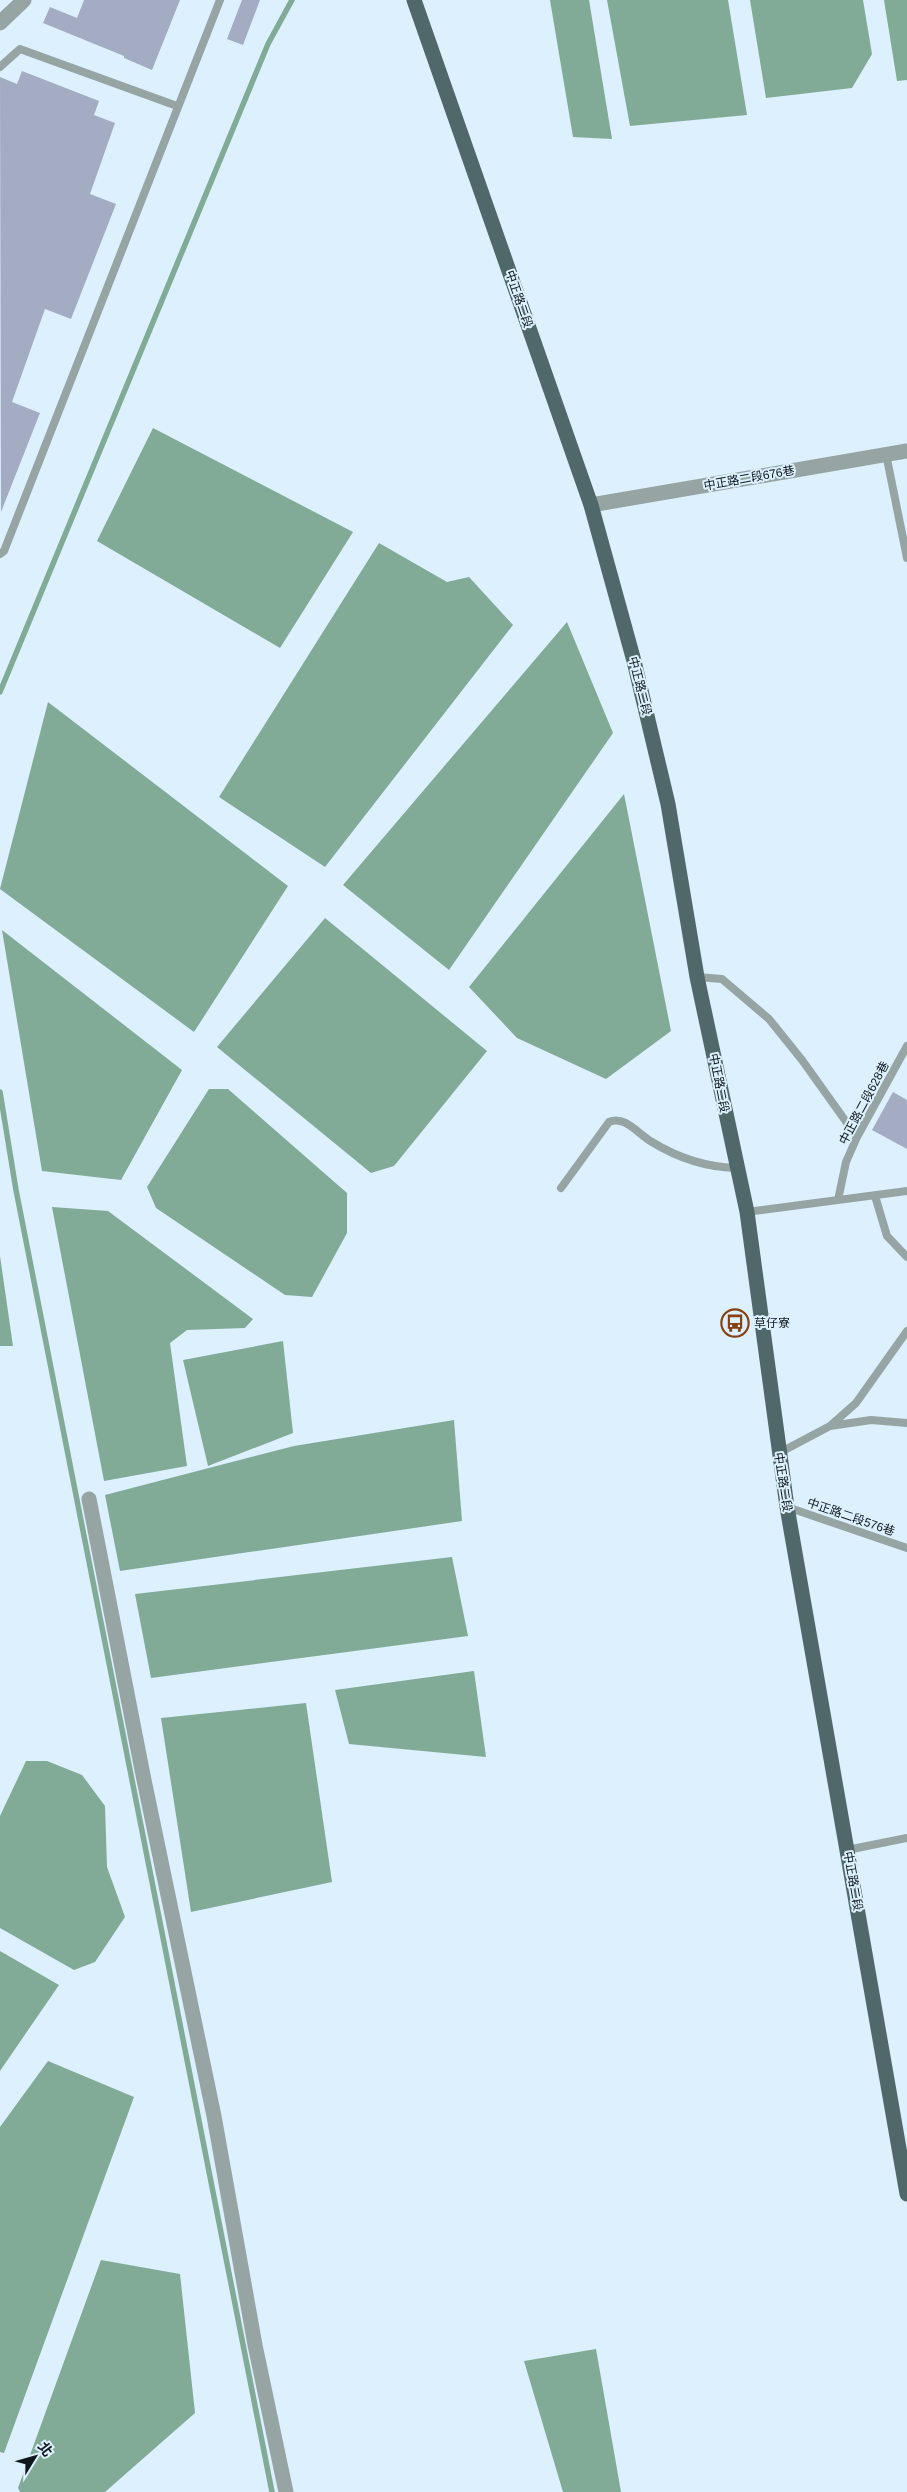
<svg xmlns="http://www.w3.org/2000/svg" width="907" height="2492" font-family="Helvetica,'Noto Sans TC',sans-serif">
	<style>
		.water { fill: #81aa97 }
		.lines { fill: none; stroke-linecap: round; stroke-linejoin: round }
		.stream { stroke: #81aa97; stroke-width: 5.5 }
		.building { fill: #a4acc3 }
		.service { stroke: #96a4a4; stroke-width: 8 }
		.minor { stroke: #96a4a4; stroke-width: 15 }
		.primary { stroke: #4f6869; stroke-width: 15 }
		.labels { text-anchor: middle; stroke-width: 4; stroke-linejoin: round; paint-order: stroke }
		.street-label { font-size: 12px; fill: #0e171c; stroke: #dcf0fd }
		.poi-label { font-size: 12px; fill: #0e171c; stroke: #dcf0fd; text-anchor: start }
	</style>
	<rect width="100%" height="100%" fill="#dcf0fd"/>
	<path class="water" d="M550 0H589L612 139 573 137Z
		M607 0H728L747 115 630 126Z
		M750 0H863L872 54 852 88 766 98Z
		M884 0H907V80L897 81Z
		M153 428 353 532 280 648 97 541Z
		M379 543 447 582 469 577 513 625 325 867 219 797Z
		M567 622 613 733 449 970 343 885Z
		M48 702 288 886 194 1032 0 889Z
		M624 794 671 1031 606 1079 517 1038 469 987Z
		M325 918 487 1051 394 1166 371 1173 217 1047Z
		M2 930 182 1070 121 1180 42 1171Z
		M209 1089H228L347 1193V1233L312 1297 285 1295 156 1208 147 1187Z
		M52 1207 108 1211 253 1319 245 1328 187 1330 170 1343 187 1466 104 1481Z
		M0 1256 13 1346H0Z
		M283 1341 293 1433 208 1466 183 1360Z
		M454 1420 462 1521 120 1571 105 1495 294 1446Z
		M452 1557 468 1636 151 1678 135 1594Z
		M474 1671 486 1757 349 1744 335 1690Z
		M306 1703 332 1882 191 1912 161 1718Z
		M26 1761H47L82 1775 105 1806 107 1867 125 1917 95 1962 74 1970 0 1928V1816Z
		M0 1951 59 1985 0 2071Z
		M48 2061 134 2097 4 2453 0 2452V2127Z
		M101 2260 180 2274 195 2413 105 2492H20L18 2488Z
		M596 2349 621 2492H563L524 2361Z"/>
	<g class="lines">
		<path class="stream" d="M0 692 268 44 292 0
			M0 1092 16 1190 272 2492"/>
	</g>
	<path class="building" d="M84 0H180L152 70 124 58V56L43 23 50 7 77 18Z
		M242 0H260L243 45 227 39Z
		M22 71 99 101 94 115 115 123 90 194 116 204 71 319 45 309 12 402 40 413 1 512 0 77 17 84Z
		M893 1092 907 1100V1149L872 1130Z"/>
	<g class="lines">
		<path class="service" d="M0 67 20 49 177 106
			M886 454 907 558
			M0 554 4 551 220 0
			M697 977 722 979 769 1019 802 1060 857 1137
			M561 1188 609 1122C625 1115 638 1134 652 1142 678 1158 706 1167 736 1168
			M875 1196 887 1236 907 1257
			M838 1200 846 1162 857 1137 907 1046
			M747 1212 907 1191
			M830 1426 871 1420 907 1423
			M779 1453 830 1426 856 1403 907 1331
			M787 1507 907 1548
			M847 1850 907 1838"/>
		<path class="minor" d="M0 23 24 0
			M591 505 907 451
			M89 1499 143 1775 214 2116 255 2345 286 2492"/>
		<path class="primary" d="M414 0 591 505 634 661 668 804 697 977 747 1212 787 1507 907 2194"/>
	</g>
	<defs>
		<g id="bus-ring" transform="scale(1.4375)"><circle r="9.5" fill="#dcf0fd" stroke="#854114" stroke-width="1.5"/><path d="M-5-6H5V4H4V6H2V4H-2V6H-4V4H-5ZM-3.5-4V0h7V-4ZM-3.5 1.2v1.5H-2V1.2ZM2 1.2v1.5H3.5V1.2Z" fill="#854114"/></g>
	</defs>
	<g fill-rule="evenodd">
		<use href="#bus-ring" x="735" y="1323"/>
	</g>
	<g class="labels">
		<g class="street-label">
			<text transform="translate(519 299) rotate(71)" y="4">中正路二段</text>
			<text transform="translate(749 478) rotate(-10)" y="4">中正路二段676巷</text>
			<text transform="translate(640 686) rotate(76)" y="4">中正路二段</text>
			<text transform="translate(719 1083) rotate(79)" y="4">中正路二段</text>
			<text transform="translate(864 1103) rotate(-62)" y="4">中正路二段628巷</text>
			<text transform="translate(783 1482) rotate(81)" y="4">中正路二段</text>
			<text transform="translate(851 1517) rotate(19)" y="4">中正路二段576巷</text>
			<text transform="translate(853 1881) rotate(80)" y="4">中正路二段</text>
		</g>
		<g class="poi-label">
			<text x="754" y="1327">草仔寮</text>
		</g>
	</g>
	<g transform="translate(35 2457) rotate(53)" stroke="#dcf0fd" stroke-width="4" paint-order="stroke">
	<path d="M0-4L9 19L0 12L-9 19Z" fill="#0e171c"/>
	<text y="-8" font-size="14" font-weight="bold" text-anchor="middle" fill="#0e171c">北</text>
	</g>
</svg>
